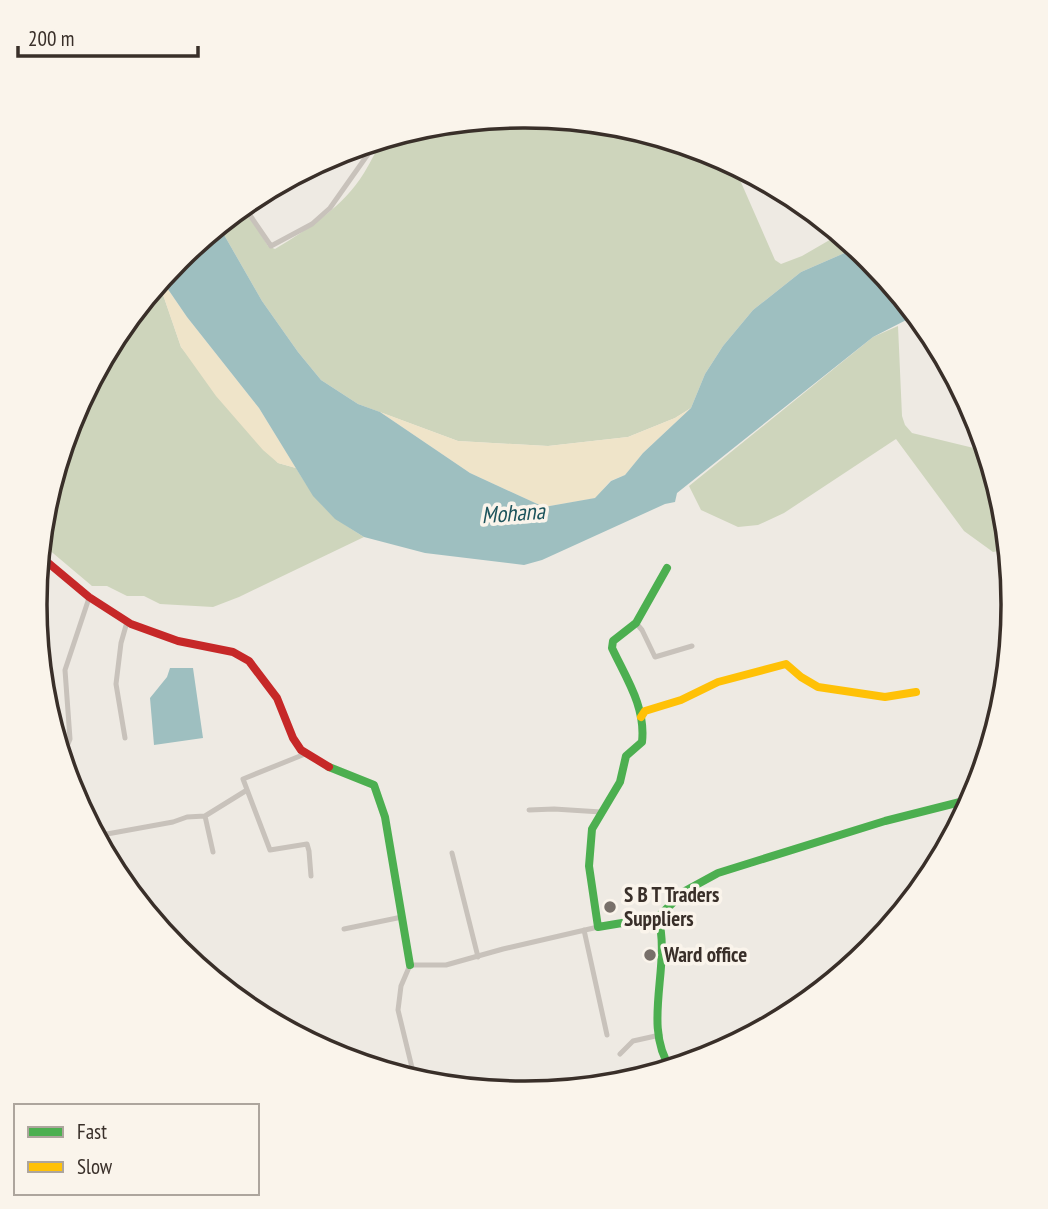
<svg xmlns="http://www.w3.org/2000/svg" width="1048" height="1209" font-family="'PT Sans Narrow',sans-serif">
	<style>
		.green { fill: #ced5bc }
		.sand { fill: #efe4c9 }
		.water { fill: #9ebfc0 }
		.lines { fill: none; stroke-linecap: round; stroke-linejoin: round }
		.street { stroke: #c8c2bb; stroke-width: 5 }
		.fast { stroke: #4caf50; stroke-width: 8 }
		.slow { stroke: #ffc107; stroke-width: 8 }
		.jam { stroke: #c62828; stroke-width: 8 }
		.poi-dot { fill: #78706a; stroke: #faf4eb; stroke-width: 2.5 }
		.labels { text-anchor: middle; stroke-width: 7; stroke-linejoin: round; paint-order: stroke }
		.poi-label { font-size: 21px; font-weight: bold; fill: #392f29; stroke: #faf4eb; text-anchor: start }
		.water-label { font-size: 23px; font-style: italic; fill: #1d545c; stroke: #faf4eb }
		.rim { fill: none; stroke: #392f29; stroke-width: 3.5 }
	</style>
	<rect width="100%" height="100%" fill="#eeeae3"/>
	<path class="green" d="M524 116 620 125 711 153 733 164 775 260 781 264 802 256 840 234 856 248 801 272 753 310 723 346 705 374 691 408 675 418 628 437 548 446 458 441 358 404 321 380 298 352 262 301 219 226 243 206 268 246 275 249C308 229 343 207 364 173 371 162 376 150 383 139L429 125Z
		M159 283 181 347 278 463 296 468C318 504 328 515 364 537L239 597 213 607 160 604 144 596H127L107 586H92L41 543 44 509 72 417 118 332Z
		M898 326 902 416 905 425 912 433 986 451 1004 509 1008 549 993 552 964 531 896 439 784 513 758 525 738 527 701 510 689 486 873 337Z"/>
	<path class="sand" d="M161 279 187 317 259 408 296 468 278 463 263 450 216 396 181 347 159 283Z
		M691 408 643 453 625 475 610 481 596 498 544 507 470 473 380 412 458 441 548 446 628 437 675 418Z"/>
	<path class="water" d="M219 226 262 301 298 352 321 380 358 404 380 412 470 473 544 507 595 498 611 481 625 475 643 453 691 408 705 374 723 346 753 310 801 272 856 248 870 259 916 315 873 337 677 493 675 502 665 504 542 560 524 565 425 553 364 537 335 519 313 496 259 408 187 317 161 279 179 258Z
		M170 668H193L203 738 154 745 150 698 167 677Z"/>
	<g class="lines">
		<path class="street" d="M243 205 271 246 312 224 330 208 378 140
			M636 623 642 630 655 657 692 646
			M125 738 116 684 121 643 127 622
			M305 754 243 779 270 850 307 844 309 851 311 876
			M62 758 70 739 65 670 89 598
			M529 810 554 809 601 812
			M96 836 173 822 187 817 205 816
			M213 852 205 816 247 790
			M452 853 478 957
			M344 929 402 917
			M584 930 607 1035
			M620 1054 633 1041 660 1035
			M415 1080 398 1010 401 986 410 965H446L503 949 598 927"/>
		<path class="fast" d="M667 568 636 623 613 641 612 648C626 678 646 707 642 742L626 756 620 782 592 829 589 866 598 927 658 917C672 966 641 1025 671 1069
			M329 767 374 785 385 817 410 965
			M658 917 685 891 718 873 885 821 972 799"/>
		<path class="slow" d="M641 717 645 711 681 700 718 682 786 664 801 677 818 687 885 697 916 692"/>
		<path class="jam" d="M40 556 89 597 131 624 178 641 233 652 249 661 277 698 293 738 301 750 329 767"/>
	</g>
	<g class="poi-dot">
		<circle cx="610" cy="907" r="7"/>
		<circle cx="650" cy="955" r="7"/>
	</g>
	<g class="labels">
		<g class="poi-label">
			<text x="624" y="902">S B T Traders<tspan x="624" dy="24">Suppliers</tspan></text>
			<text x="664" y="962">Ward office</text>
		</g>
		<g class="water-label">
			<text transform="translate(513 513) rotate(-4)" y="8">Mohana</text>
		</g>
	</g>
	<path d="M0 0H1048V1209H0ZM523 128H525A476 476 0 0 1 1001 604V605A476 476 0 0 1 525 1081H523A476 476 0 0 1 47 605V604A476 476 0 0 1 523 128Z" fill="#faf4eb" fill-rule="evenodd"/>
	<path class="rim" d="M523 128H525A476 476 0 0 1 1001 604V605A476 476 0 0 1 525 1081H523A476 476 0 0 1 47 605V604A476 476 0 0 1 523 128Z"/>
	<rect x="14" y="1104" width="245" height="91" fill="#faf4eb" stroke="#ada59d" stroke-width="2"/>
	<rect x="28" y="1127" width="35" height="10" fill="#4caf50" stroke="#ada59d" stroke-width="2"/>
	<text x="77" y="1139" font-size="21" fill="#392f29">Fast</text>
	<rect x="28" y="1162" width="35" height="10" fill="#ffc107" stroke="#ada59d" stroke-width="2"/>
	<text x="77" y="1174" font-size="21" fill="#392f29">Slow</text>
	<path d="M18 46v10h180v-10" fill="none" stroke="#392f29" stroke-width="3.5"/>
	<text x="28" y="46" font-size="21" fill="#392f29" stroke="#faf4eb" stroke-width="5" paint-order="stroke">200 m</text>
</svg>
